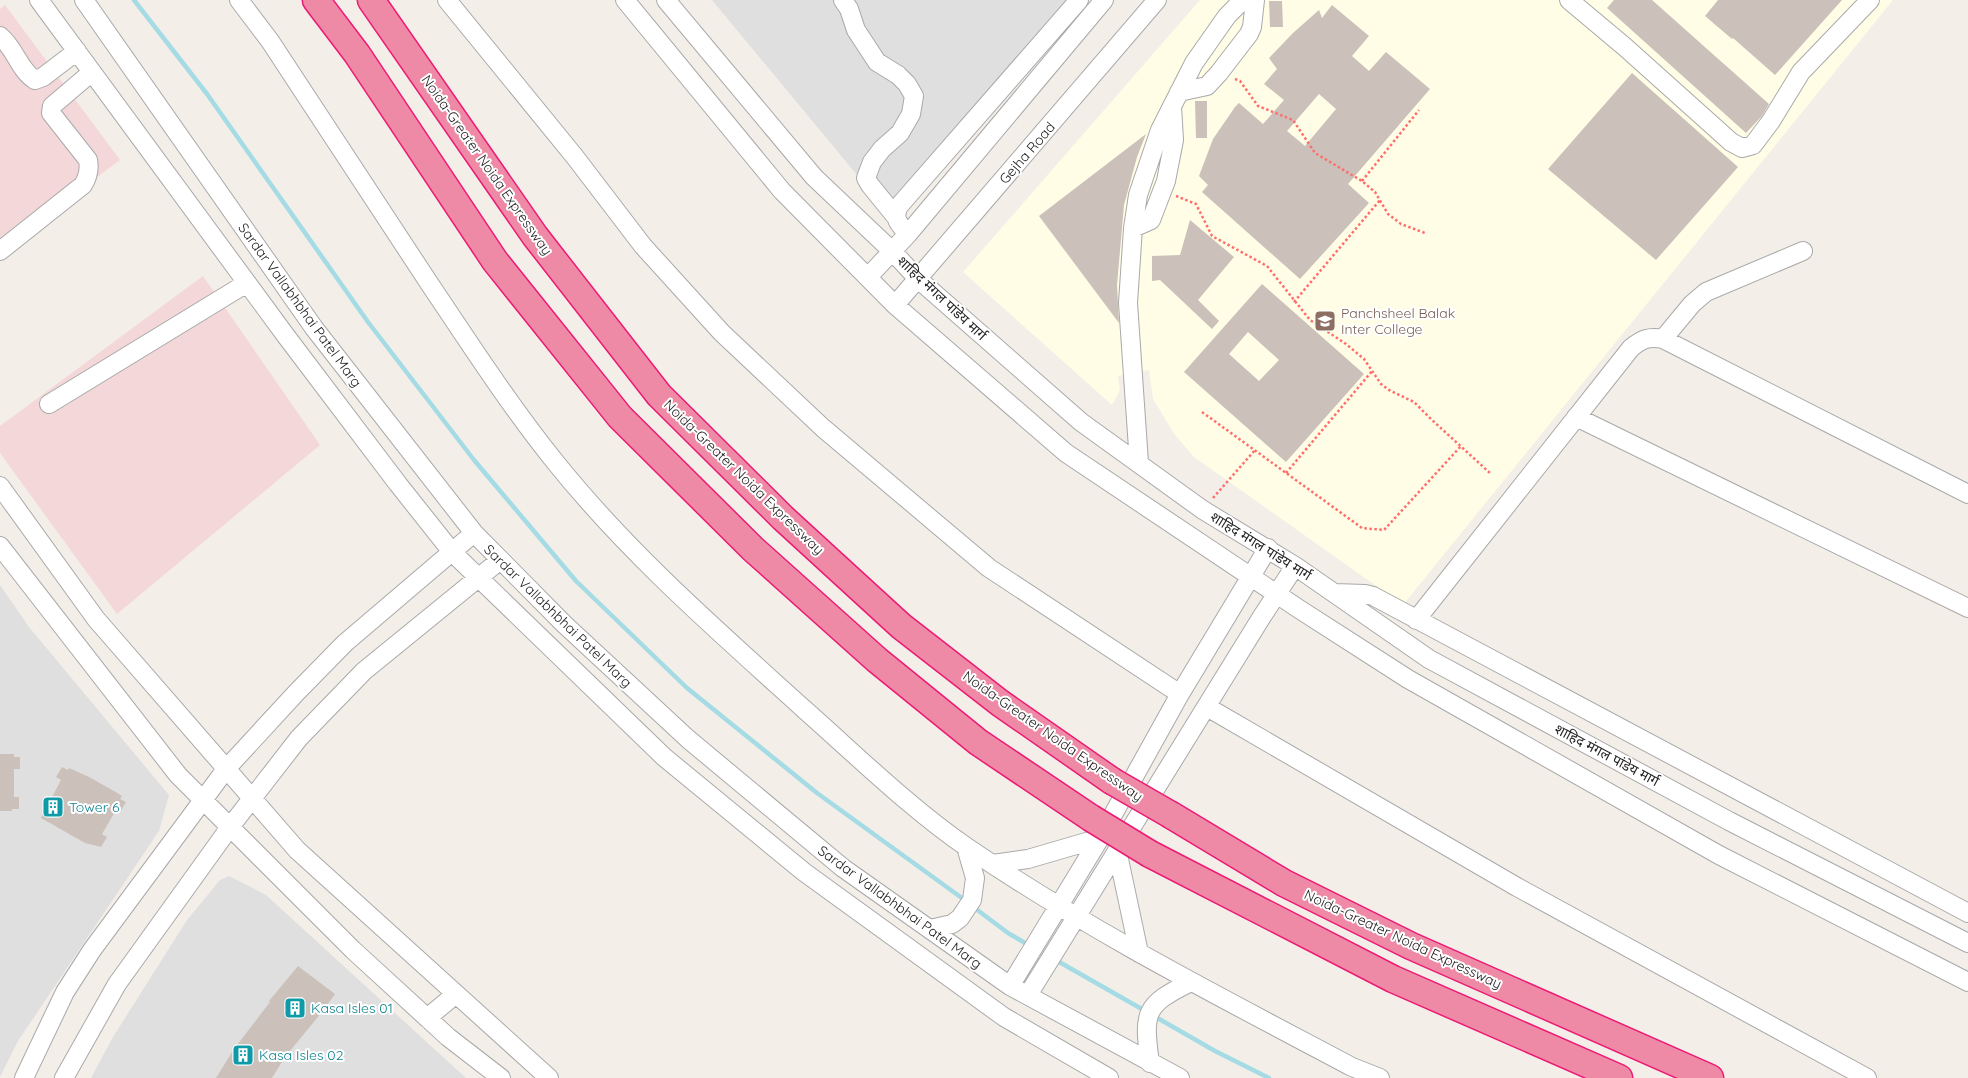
<svg xmlns="http://www.w3.org/2000/svg" width="1968" height="1078" font-family="Quicksand,'Noto Sans Devanagari',sans-serif">
	<style>
		.residential { fill: #e0dfdf }
		.commercial { fill: #f4d7d8 }
		.education { fill: #fffde5 }
		.lines { fill: none; stroke-linecap: round; stroke-linejoin: round }
		.stream { stroke: #a5dbe4; stroke-width: 4.5 }
		.building { fill: #cbc0ba; fill-rule: evenodd }
		.minor-casing { stroke: #a9a9a9; stroke-width: 20 }
		.highway-casing { stroke: #ec1a75; stroke-width: 29 }
		.path { stroke: #ff6e6d; stroke-width: 2.5; stroke-dasharray: 2.5 2.5; stroke-linecap: butt }
		.minor { stroke: #fff; stroke-width: 18 }
		.highway { stroke: #ef8aa6; stroke-width: 26 }
		.highway-bridge-casing { stroke: #ec1a75; stroke-width: 29; stroke-linecap: butt }
		.highway-bridge { stroke: #ef8aa6; stroke-width: 26 }
		.labels { text-anchor: middle; stroke-width: 4; stroke-linejoin: round; paint-order: stroke }
		.street-label { font-size: 14px; fill: #222; stroke: #fff }
		.education-label { font-size: 14px; fill: #785e54; stroke: #fff; text-anchor: start }
		.culture-label { font-size: 14px; fill: #0d838f; stroke: #fff; text-anchor: start }
	</style>
	<rect width="100%" height="100%" fill="#f3eee8"/>
	<path class="residential" d="M712 0H1067L886 210Z
		M0 585 29 627 169 795 159 831 18 1041 0 1077Z
		M229 876 266 895 466 1078H91L113 1037 187 920 220 880Z"/>
	<path class="commercial" d="M5 5 120 160 0 249V9Z
		M203 276 320 445 117 614 0 453V426Z"/>
	<path class="education" d="M1200 0H1893L1403 605 1194 457 1175 435 1153 399 1149 370 1118 376 1120 390 1112 405 963 272Z"/>
	<g class="lines">
		<path class="stream" d="M134 0 207 94 368 322 474 460 576 581 687 688 817 793 966 901
			M972 906 1008 933 1030 946
			M1054 959 1147 1012
			M1154 1016 1215 1051 1269 1078"/>
	</g>
	<path class="building" d="M1614 0H1652L1769 104 1762 116 1746 133 1607 8Z
		M1718 0H1842L1775 75 1733 38 1732 39 1705 16Z
		M1269 1H1282L1283 27H1270Z
		M1332 5 1369 36 1352 56 1369 71 1386 52 1430 89 1348 184 1369 203 1300 279 1202 192 1208 185 1199 176 1213 139 1235 107 1239 103 1263 124 1284 100 1264 84 1277 69 1269 58 1293 33 1319 10 1322 18ZM1319 94 1336 109 1305 146 1287 131Z
		M1632 73 1738 167 1656 260 1548 169Z
		M1195 101H1207V138H1196Z
		M1146 134 1137 157 1124 205 1117 285 1119 323 1039 216Z
		M1190 220 1234 257 1198 300 1219 321 1212 329 1160 280 1152 281V256L1180 255Z
		M1262 284 1364 374 1286 462 1184 372ZM1248 332 1279 360 1259 381 1229 354Z
		M0 754H14V757H20V769H14V797H19V809H12V811H0Z
		M62 767 68 770 69 768 89 777 114 791 122 796 120 799 126 802 120 812 116 810 102 834 107 837 101 847 85 843 41 818 61 780 56 777Z
		M298 966 335 994 322 1012 285 1057 272 1078H216L234 1049 270 1002 269 1001Z"/>
	<g class="lines">
		<g class="minor-casing">
			<path id="minor" d="M39 0 286 336 398 484 452 552 664 757 804 872 1004 1017 1109 1078
				M84 0 314 328 474 533 564 624 688 739 843 868 1010 986 1180 1078
				M239 0 270 41C323 122 376 202 429 283 470 344 510 406 556 463 630 555 719 632 805 710 857 756 911 809 968 848 1090 931 1222 998 1352 1067L1380 1078
				M447 0 575 157 643 246 722 333 823 428 989 568 1180 694
				M625 0 782 191 895 305 1066 453 1299 609 1408 679 1719 855 1968 982
				M666 0 814 177 892 251 918 279 1081 422 1203 510 1295 566 1429 659 1729 821 1968 943
				M843 0 849 9 856 30 877 62 898 75 907 84 914 96 911 114 900 133 882 149 872 162 866 178 870 185 896 217
				M1569 0 1625 47 1731 142 1742 148 1753 145 1771 121 1801 72 1870 0
				M0 36C15 48 19 70 35 80L43 77 77 51
				M1179 92 1207 86 1219 73 1249 34 1252 27 1255 0
				M1133 228 1151 220 1166 181 1174 140 1172 106
				M908 234C900 225 892 219 899 206L1079 0
				M0 251 83 185C88 177 90 170 88 160L51 113 52 106 92 72
				M868 277 908 234 1104 0
				M895 305 1157 0
				M1663 339 1692 304 1706 292 1803 251
				M49 404 247 283
				M1576 417 1968 608
				M1139 463 1128 303 1133 228 1138 195 1160 130 1194 63 1227 16 1243 0
				M0 486 96 619 297 850 549 1078
				M0 546 178 775 353 950 448 1037 501 1078
				M1334 593 1365 594 1373 596 1968 913
				M1416 620 1631 348C1642 339 1649 336 1663 339L1968 494
				M1207 707 1517 887 1867 1078
				M1117 850 1139 953
				M993 864 1028 859 1100 838
				M930 929 952 924 960 918 972 900 975 878 966 847
				M1010 986 1100 838 1180 694 1268 548
				M1028 995 1261 618 1295 566
				M427 1018 456 994
				M1150 1063C1143 1012 1144 1005 1191 982
				M24 1078 65 992 92 950 226 769 296 693 345 643 474 533
				M64 1078 117 984 230 827 299 738 364 671 499 561"/>
		</g>
		<g class="highway-casing">
			<path id="highway" d="M316 0 357 54 495 261 620 417 753 549 877 660 978 742 1091 818
				M371 0 535 236 659 395 783 518 901 626 1000 703 1112 781
				M1171 815 1284 883 1411 946 1710 1078
				M1150 854 1393 979 1619 1078"/>
		</g>
		<path class="path" d="M1235 79 1240 81 1258 106 1293 120 1315 153 1362 181 1375 192 1388 214 1401 224 1425 233
			M1362 181 1419 110
			M1176 196 1196 204 1212 236 1267 266 1310 320 1346 344 1364 359 1381 384 1389 390 1414 402 1432 420 1491 474
			M1294 302 1380 200
			M1202 412 1362 528 1384 530 1461 446
			M1286 473 1373 370
			M1213 498 1255 450"/>
		<use href="#minor" class="minor"/>
		<use href="#highway" class="highway"/>
		<g class="highway-bridge-casing">
			<path id="highway-bridge" d="M1112 781 1171 815
				M1091 818 1150 854"/>
		</g>
		<use href="#highway-bridge" class="highway-bridge"/>
	</g>
	<defs>
		<g id="university-square" transform="scale(1.125)"><rect x="-9" y="-9" width="18" height="18" rx="4" fill="#8d6e63" stroke="#fff"/><path d="M0-5L7-2L0 1L-7-2ZM-4 1L0 2.5L4 1V4Q0 6-4 4Z" fill="#fff"/></g>
		<g id="building-square" transform="scale(1.125)"><rect x="-9" y="-9" width="18" height="18" rx="4" fill="#0f9aa8" stroke="#fff"/><path d="M-4-6H4V6H1V3H-1V6H-4ZM-2.5-4.3h1.7v1.8h-1.7ZM.8-4.3h1.7v1.8H.8ZM-2.5-1h1.7V.8h-1.7ZM.8-1h1.7V.8H.8Z" fill="#fff"/></g>
	</defs>
	<g fill-rule="evenodd">
		<use href="#university-square" x="1325" y="321"/>
		<use href="#building-square" x="53" y="807"/>
		<use href="#building-square" x="295" y="1008"/>
		<use href="#building-square" x="243" y="1055"/>
	</g>
	<g class="labels">
		<g class="street-label">
			<text transform="translate(1027 153) rotate(-49)" y="5">Gejha Road</text>
			<text transform="translate(487 165) rotate(55)" y="5">Noida-Greater Noida Expressway</text>
			<text transform="translate(942 298) rotate(43)" y="5">शाहिद मंगल पांडेय मार्ग</text>
			<text transform="translate(300 305) rotate(54)" y="5">Sardar Vallabhbhai Patel Marg</text>
			<text transform="translate(744 477) rotate(44)" y="5">Noida-Greater Noida Expressway</text>
			<text transform="translate(1261 546) rotate(32)" y="5">शाहिद मंगल पांडेय मार्ग</text>
			<text transform="translate(558 616) rotate(44)" y="5">Sardar Vallabhbhai Patel Marg</text>
			<text transform="translate(1053 736) rotate(35)" y="5">Noida-Greater Noida Expressway</text>
			<text transform="translate(1607 755) rotate(28)" y="5">शाहिद मंगल पांडेय मार्ग</text>
			<text transform="translate(900 907) rotate(36)" y="5">Sardar Vallabhbhai Patel Marg</text>
			<text transform="translate(1403 939) rotate(25)" y="5">Noida-Greater Noida Expressway</text>
		</g>
		<g class="education-label">
			<text x="1341" y="318">Panchsheel Balak<tspan x="1341" dy="16">Inter College</tspan></text>
		</g>
		<g class="culture-label">
			<text x="69" y="812">Tower 6</text>
			<text x="311" y="1013">Kasa Isles 01</text>
			<text x="259" y="1060">Kasa Isles 02</text>
		</g>
	</g>
</svg>
